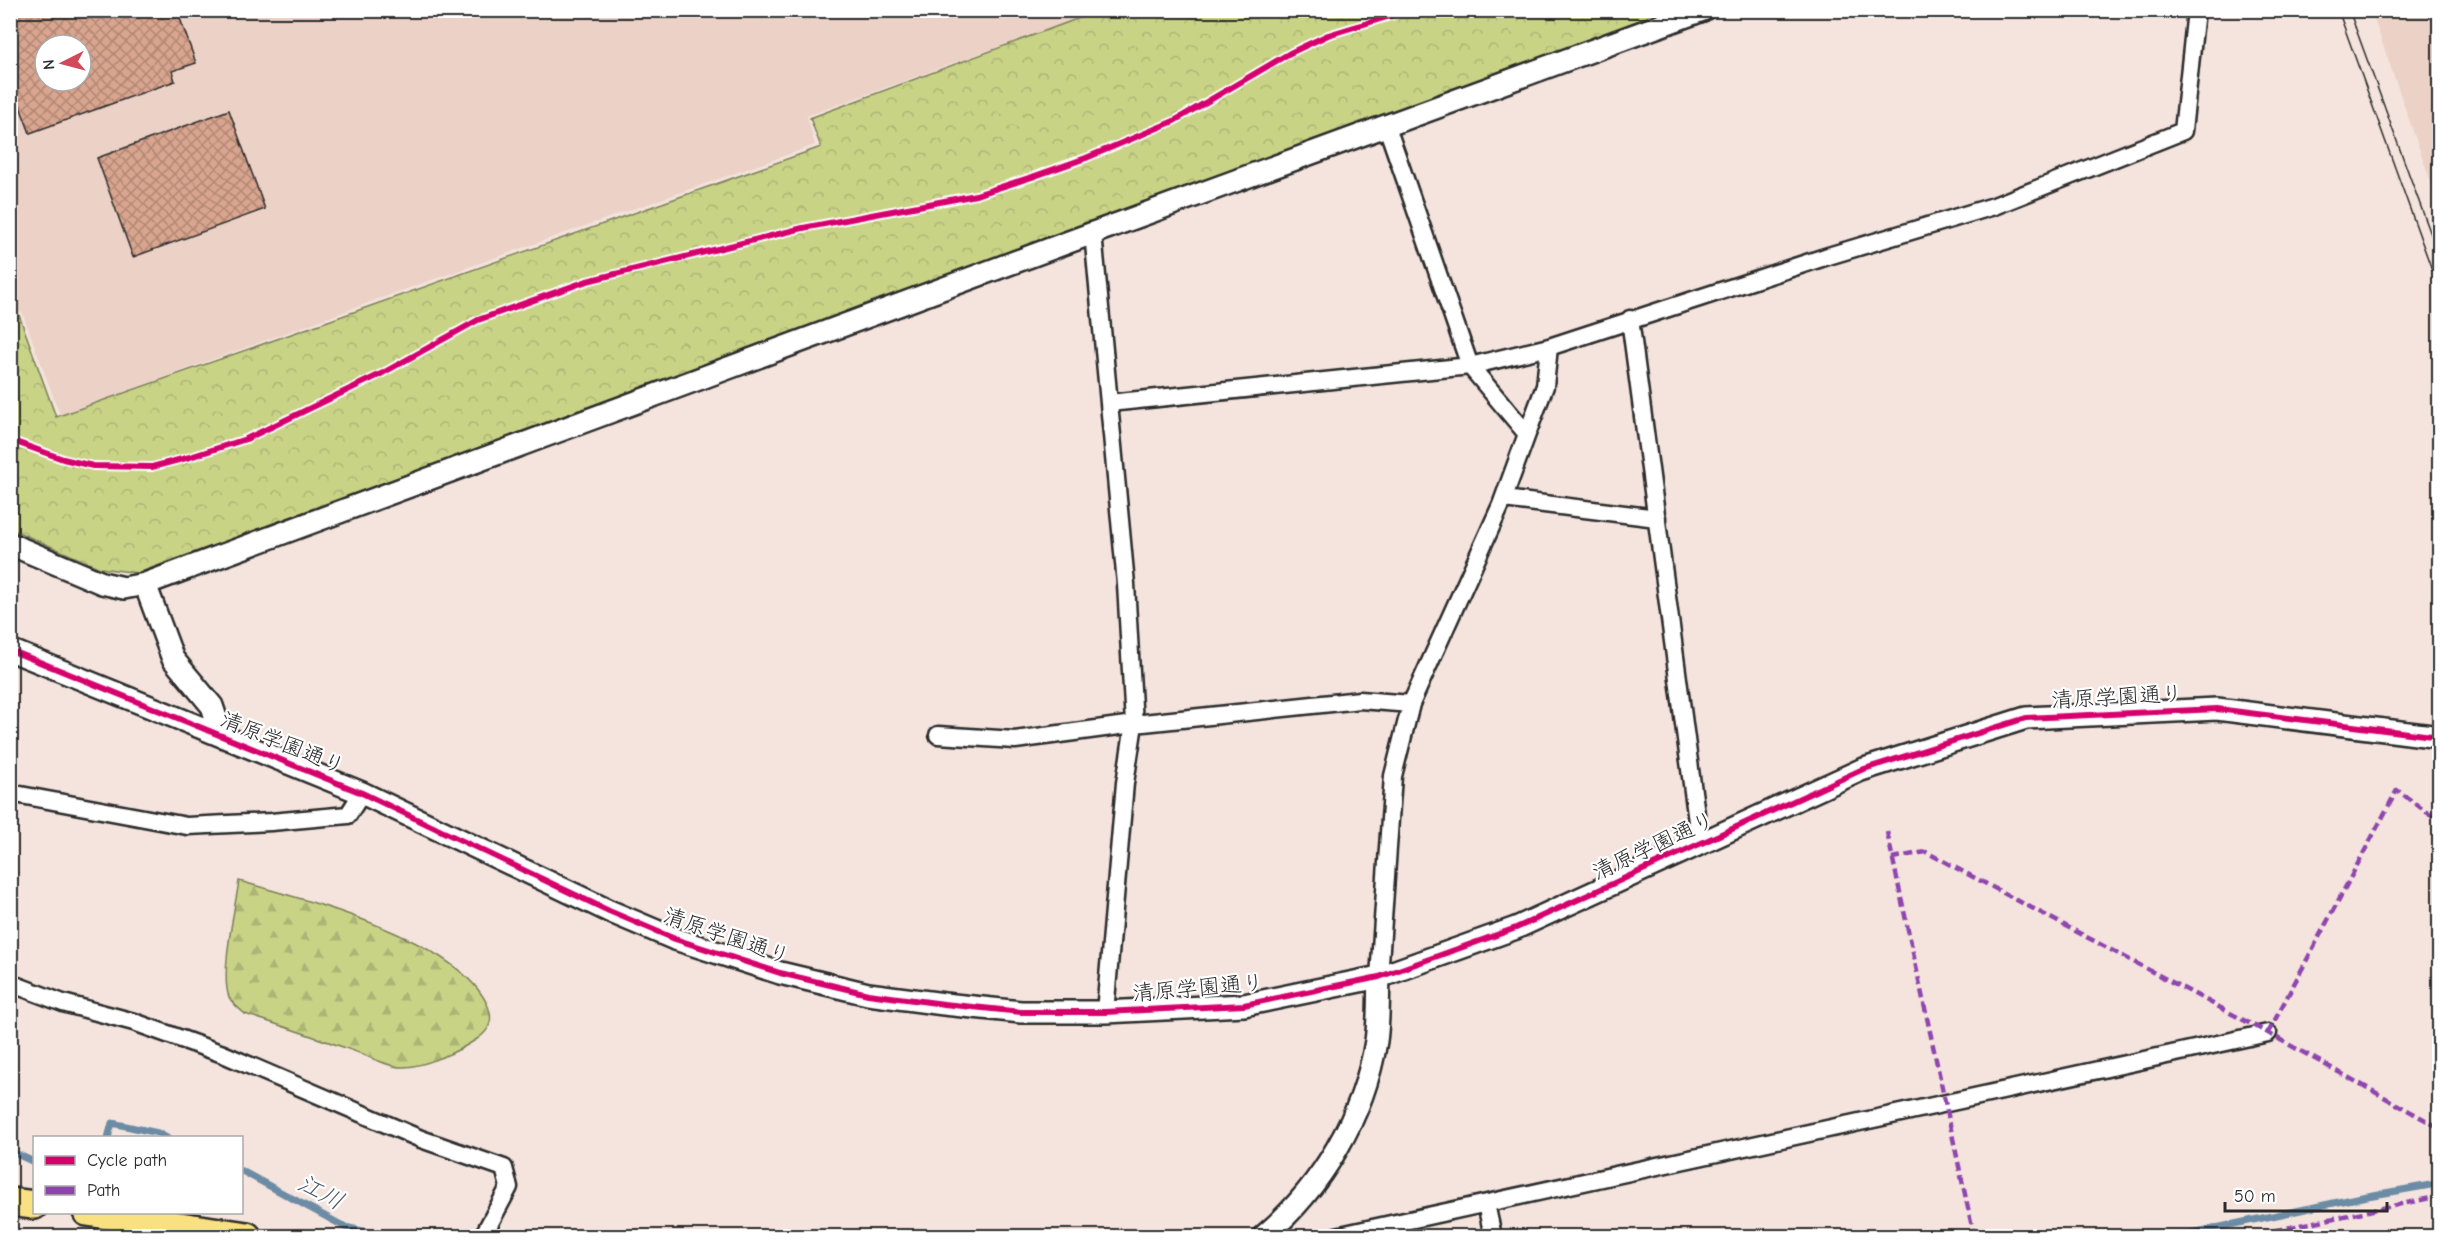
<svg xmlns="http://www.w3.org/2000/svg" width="2450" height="1247" font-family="'Comic Neue','Klee One',sans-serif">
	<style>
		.built { fill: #ecd1c6; fill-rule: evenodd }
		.forest { fill: url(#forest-firs); stroke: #7a7f58; stroke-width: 1.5 }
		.park { fill: url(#park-crowns); stroke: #7a7f58; stroke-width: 1.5 }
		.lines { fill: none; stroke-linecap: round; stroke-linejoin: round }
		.stream { stroke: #6c8ca5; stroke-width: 7 }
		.building { fill: url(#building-cross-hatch); stroke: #2b2b2b; stroke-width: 1.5; fill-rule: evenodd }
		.minor-casing { stroke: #2b2b2b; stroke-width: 21 }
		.tertiary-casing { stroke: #2b2b2b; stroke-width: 26 }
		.trunk-casing { stroke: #2b2b2b; stroke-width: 32 }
		.minor { stroke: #fff; stroke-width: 16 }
		.tertiary { stroke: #fff; stroke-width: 21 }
		.trunk { stroke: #f9e181; stroke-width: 27 }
		.tram { stroke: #2b2b2b; stroke-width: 1.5 }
		.quiet { stroke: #8e44ad; stroke-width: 4.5; stroke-dasharray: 9 4.5; stroke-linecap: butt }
		.cycleway-casing { stroke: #fff; stroke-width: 10 }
		.cycleway { stroke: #d6006c; stroke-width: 6 }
		.labels { text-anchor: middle; stroke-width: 4.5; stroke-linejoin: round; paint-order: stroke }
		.street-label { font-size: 22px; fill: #2b2b2b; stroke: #fff }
		.water-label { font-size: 24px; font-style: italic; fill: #4c5b68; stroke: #fff }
	</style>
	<defs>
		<pattern id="forest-firs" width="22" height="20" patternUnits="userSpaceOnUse" patternTransform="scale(1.5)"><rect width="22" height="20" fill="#c8d386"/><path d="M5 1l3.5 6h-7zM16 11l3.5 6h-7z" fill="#acb574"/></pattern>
		<pattern id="park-crowns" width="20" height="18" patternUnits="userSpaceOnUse" patternTransform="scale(1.5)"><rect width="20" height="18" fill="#c8d386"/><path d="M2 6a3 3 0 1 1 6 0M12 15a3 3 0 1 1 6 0" fill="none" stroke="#acb574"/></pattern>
		<pattern id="building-cross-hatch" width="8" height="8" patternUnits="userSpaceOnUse" patternTransform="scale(1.5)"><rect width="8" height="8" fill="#d9a58f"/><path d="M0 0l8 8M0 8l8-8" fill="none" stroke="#b08775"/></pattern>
	</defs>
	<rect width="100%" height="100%" fill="#f4e4dd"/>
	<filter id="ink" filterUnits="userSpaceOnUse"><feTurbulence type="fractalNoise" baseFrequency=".0167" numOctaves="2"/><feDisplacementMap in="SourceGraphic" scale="12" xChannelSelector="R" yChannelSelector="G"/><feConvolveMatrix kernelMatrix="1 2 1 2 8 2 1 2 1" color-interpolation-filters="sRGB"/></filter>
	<g filter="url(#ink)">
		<path class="built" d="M11 11H1098L807 116 815 145 401 291 60 415 22 312 11 316ZM45 45H81V81H45Z
			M2371 11H2439V205Z"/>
		<path class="forest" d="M239 881C305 900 456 938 487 1004 494 1019 491 1030 477 1039 459 1051 423 1068 401 1067 388 1067 366 1055 354 1051 318 1038 282 1026 245 1014 240 1009 232 1004 229 997 220 974 235 908 239 881Z"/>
		<path class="park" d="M1101 10 1664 11 138 573 100 568 11 529V318L19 315 56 417 821 147 810 118Z"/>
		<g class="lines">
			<path class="stream" d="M108 1138 112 1123 158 1133 167 1138
				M10 1151 34 1162
				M242 1171 345 1227 385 1236
				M2178 1236 2362 1197 2436 1184
				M2433 1236 2440 1217"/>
		</g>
		<path class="building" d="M10 10H177L196 63 172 71 175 81 30 133 10 80ZM45 45H81V81H45Z
			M229 110 265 209 133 257 97 158Z"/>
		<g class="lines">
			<g class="minor-casing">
				<path id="minor" d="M1093 233 1126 584 1134 724 1125 783 1105 1012
					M1630 319 1700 844
					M1109 403 1470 366 1549 347 1825 257 1994 206 2183 131 2196 10
					M1527 434 1545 386 1549 347
					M1504 499 1657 518
					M938 735 1015 740 1134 724 1360 700 1411 704
					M10 793 187 826 271 822 348 815 362 793
					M1379 977 1393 776 1411 704 1501 505 1527 434 1470 366 1387 127
					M10 983 63 1003 134 1022 223 1054 421 1139 504 1168 509 1187 483 1236
					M1486 1204 1493 1236
					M1336 1236 2268 1033"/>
			</g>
			<g class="tertiary-casing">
				<path id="tertiary" d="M10 544 102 583 124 588 145 584 173 659 212 706 222 736
					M145 584 1093 233 1703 10
					M10 650 362 793 609 911 675 939 780 973 868 994 944 1004 1021 1012H1105L1244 1005 1379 977 1516 928 1861 770 2026 718 2217 709 2440 737
					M1264 1236C1321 1188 1364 1116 1376 1041 1379 1021 1378 998 1379 977"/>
			</g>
			<g class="trunk-casing">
				<path id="trunk" d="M10 1202 34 1205
					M87 1212 247 1236"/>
			</g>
			<use href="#minor" class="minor"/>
			<use href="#tertiary" class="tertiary"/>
			<use href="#trunk" class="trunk"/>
			<path class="tram" d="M2338 10 2440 292
				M2349 10 2440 259"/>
			<path class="quiet" d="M1887 832 1974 1236
				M1892 858 1926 852 2268 1033 2440 1128
				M2268 1033 2397 790 2440 822
				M2248 1236 2440 1196"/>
			<g class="cycleway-casing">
				<path id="cycleway" d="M10 440 63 459 93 466 152 467 190 457 246 439 381 374 478 320 587 281 803 228 976 195 1032 177 1086 158 1174 121 1290 53 1328 35 1410 10
					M10 650 362 793 609 911 675 939 780 973 868 994 944 1004 1021 1012H1105L1244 1005 1379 977 1516 928 1861 770 2026 718 2217 709 2440 737"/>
			</g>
			<use href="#cycleway" class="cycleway"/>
		</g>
	</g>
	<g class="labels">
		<g class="street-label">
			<text transform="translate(2117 696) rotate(-3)" y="8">清原学園通り</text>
			<text transform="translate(283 742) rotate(22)" y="8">清原学園通り</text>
			<text transform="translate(1653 845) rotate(-25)" y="8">清原学園通り</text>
			<text transform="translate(727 935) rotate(19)" y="8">清原学園通り</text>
			<text transform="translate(1198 987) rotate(-5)" y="8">清原学園通り</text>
		</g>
		<g class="water-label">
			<text transform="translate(321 1192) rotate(28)" y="8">江川</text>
		</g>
	</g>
	<rect width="2450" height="1247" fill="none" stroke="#fff" stroke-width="36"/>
	<rect x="18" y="18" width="2414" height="1211" fill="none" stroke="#2b2b2b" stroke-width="2" filter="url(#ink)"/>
	<rect x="33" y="1136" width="210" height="78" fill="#ffffff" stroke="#aaaaaa" stroke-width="1.5"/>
	<rect x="45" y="1156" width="30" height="9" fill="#d6006c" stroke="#aaaaaa" stroke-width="1.5"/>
	<text x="87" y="1166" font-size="18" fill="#2b2b2b">Cycle path</text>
	<rect x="45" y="1186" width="30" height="9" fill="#8e44ad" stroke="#aaaaaa" stroke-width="1.5"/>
	<text x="87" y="1196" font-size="18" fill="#2b2b2b">Path</text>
	<g transform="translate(63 63) rotate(264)"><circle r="28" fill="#ffffff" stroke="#aaaaaa" stroke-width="1.5"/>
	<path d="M0-4.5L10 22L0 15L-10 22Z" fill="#d1495b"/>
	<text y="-9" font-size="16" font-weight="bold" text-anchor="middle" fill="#2b2b2b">N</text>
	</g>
	<path d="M2225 1202v9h162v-9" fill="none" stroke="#2b2b2b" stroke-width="3"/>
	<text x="2234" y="1202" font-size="18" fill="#2b2b2b" stroke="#ffffff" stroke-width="4.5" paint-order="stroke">50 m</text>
</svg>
